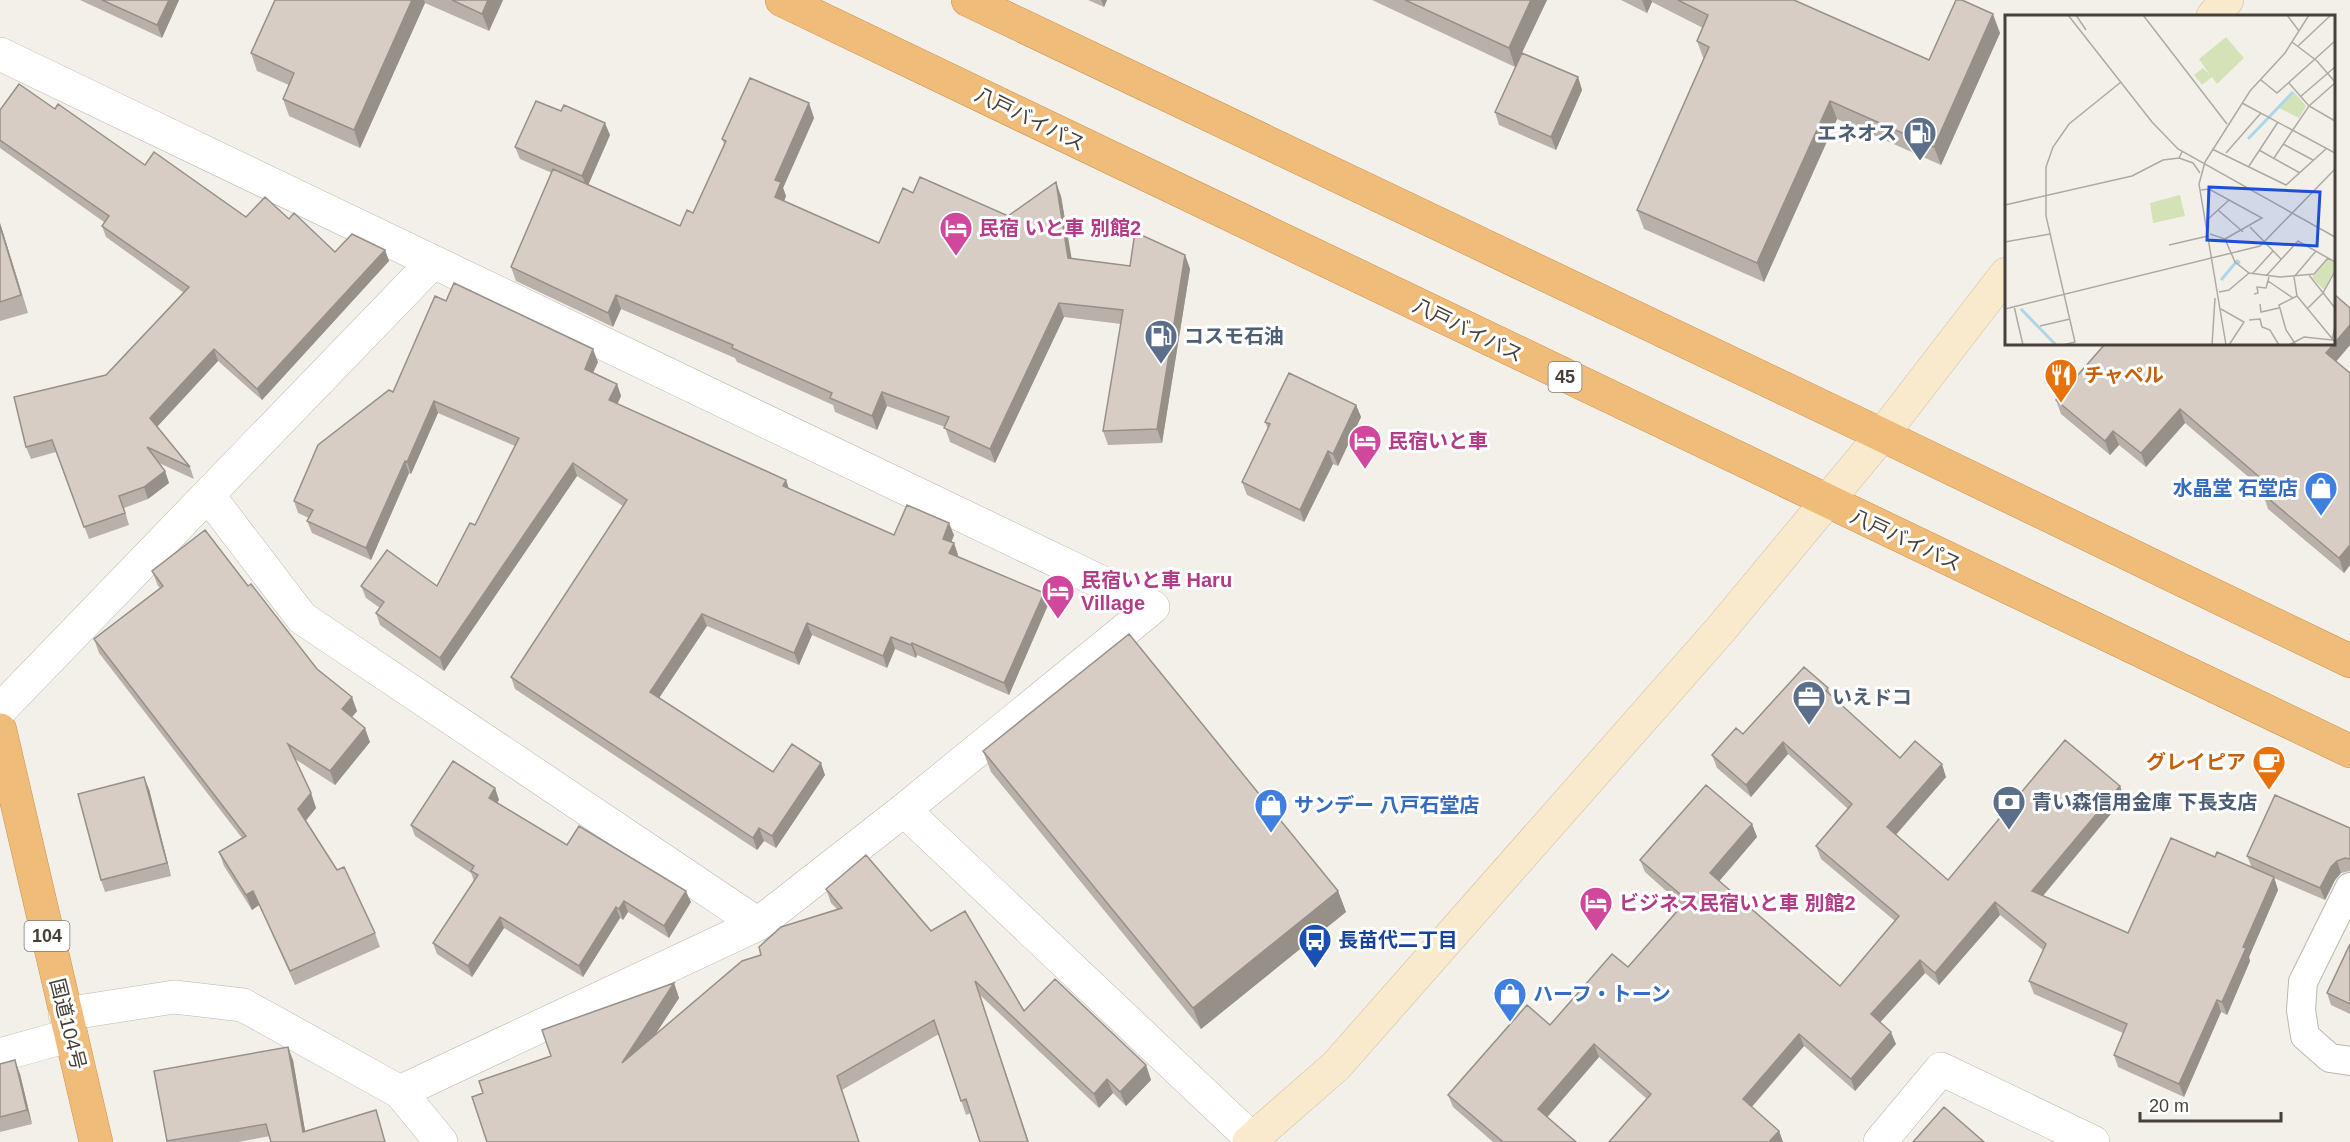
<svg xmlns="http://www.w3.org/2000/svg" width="2350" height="1142" font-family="Helvetica,'Noto Sans JP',sans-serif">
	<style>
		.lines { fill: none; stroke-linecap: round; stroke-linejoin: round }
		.lane-casing { stroke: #beb6ad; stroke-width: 30 }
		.street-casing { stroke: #beb6ad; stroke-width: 34 }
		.secondary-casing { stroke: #cebd9e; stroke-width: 34 }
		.highway-casing { stroke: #ce9049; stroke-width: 34 }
		.lane { stroke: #fff; stroke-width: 28 }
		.street { stroke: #fff; stroke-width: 33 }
		.secondary { stroke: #f9eace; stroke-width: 33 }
		.highway { stroke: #f0bc79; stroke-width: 33 }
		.wall { fill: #b9b0a9 }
		.shaded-wall { fill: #969089 }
		.building { fill: #d7cdc4; stroke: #969089; stroke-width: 1.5 }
		.labels { text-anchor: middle; stroke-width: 6; stroke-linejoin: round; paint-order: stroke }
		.shield { fill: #fff; stroke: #7e7974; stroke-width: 1.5 }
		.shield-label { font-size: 18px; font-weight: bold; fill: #474039 }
		.street-label { font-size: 20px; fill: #474039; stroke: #fff }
		.service-label { font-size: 20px; font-weight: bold; fill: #4e5e75; stroke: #fff; text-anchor: start }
		.hotel-label { font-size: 20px; font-weight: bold; fill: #b23c85; stroke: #fff; text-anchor: start }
		.food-label { font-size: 20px; font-weight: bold; fill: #c56008; stroke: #fff; text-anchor: start }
		.shop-label { font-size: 20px; font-weight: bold; fill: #366cbe; stroke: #fff; text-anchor: start }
		.transit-label { font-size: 20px; font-weight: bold; fill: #164399; stroke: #fff; text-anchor: start }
		.inset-river { fill: none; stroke: #add7e9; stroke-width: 3 }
		.inset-road { fill: none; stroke: #aeaaa3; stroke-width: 1.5 }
		.view { fill: #1d4ed8; fill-opacity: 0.15; stroke: #1d4ed8; stroke-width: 3 }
		.inset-edge { fill: none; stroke: #474039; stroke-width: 3 }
	</style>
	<rect width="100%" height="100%" fill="#f3f0ea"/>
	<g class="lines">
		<g class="lane-casing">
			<path id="lane" d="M2350 887 2303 982 2301 1010 2305 1036 2330 1058 2350 1061"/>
		</g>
		<g class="street-casing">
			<path id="street" d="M0 54 1153 607 904 810 758 924 400 1092
				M208 495 302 618 758 924
				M0 710 432 263
				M904 810 1255 1142
				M65 1014 174 997 243 1005 400 1092 441 1142
				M0 1055 71 1035
				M1880 1142 1941 1069 2093 1142"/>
		</g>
		<g class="secondary-casing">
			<path id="secondary" d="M2213 16 2227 0
				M1249 1142 1336 1066 1721 629 1882 435 2006 274"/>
		</g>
		<g class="highway-casing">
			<path id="highway" d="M782 0 2350 751
				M968 0 1882 435 2350 661
				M0 730 96 1142"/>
		</g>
		<use href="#lane" class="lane"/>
		<use href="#street" class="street"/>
		<use href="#secondary" class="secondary"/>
		<use href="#highway" class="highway"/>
	</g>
	<path class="wall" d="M80 0H179L162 38Z
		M275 0H503L489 31 425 3 360 148 289 116 283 99 289 85 257 71 251 53Z
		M1088 0H1107L1104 7Z
		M1372 0H1547L1522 53 1578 77 1582 90 1556 150 1499 125 1495 112 1515 67Z
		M1621 0H1794L1929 60 2000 33 1941 165 1837 119 1764 282 1644 229 1637 210 1704 60 1697 41 1703 28 1652 2 1647 13Z
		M809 103 814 118 783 188 786 196 784 201 879 243 913 193 1008 216 1061 196 1071 259 1130 266 1185 255 1190 269 1162 443 1108 445 1103 431 1121 324 1064 317 995 463 950 442 945 427 887 406 877 430 835 412 833 405 737 362 735 358 621 309 613 327 516 281 511 267 552 173 520 159 515 147 610 135 588 184 680 226 693 213 724 144 722 139Z
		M55 109 145 165 246 217 289 219 335 252 385 250 389 261 262 400 218 361 157 427 190 467 194 479 159 463 165 471 169 483 148 499 124 508 129 525 89 539 56 452 31 459 26 447 106 375 184 293 106 237 102 226 104 222 0 148V110Z
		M0 223 28 313 0 321Z
		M446 301 598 362 593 373 617 384 621 396 617 404 786 480 789 489 894 535H954L951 542 954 543 958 555 957 556 1044 593 1048 605 1009 695 917 655 916 658 895 649 887 668 812 635 799 665 707 626 659 698 773 772 825 775 776 848 764 841 757 850 515 689 511 677 623 506 577 476 444 671 380 625 376 613 380 608 366 598 361 586H437L475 525 515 446 438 413 411 474 409 473 371 560 312 533 307 521 309 518 298 513 294 501 393 392Z
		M2350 308V345L2336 362 2350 373V565L2344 573 2268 509 2263 494 2265 491 2185 423 2146 467 2119 445 2110 455 2061 414 2056 400Z
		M1356 405 1361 417 1338 466 1333 464 1304 522 1247 495 1242 482 1268 429 1265 422Z
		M152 571 248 586 317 669 357 711 352 717 370 742 335 785 295 759 311 793 316 808 306 820 375 933 380 947 295 985 259 905 252 910 224 866 219 852 242 838 99 653 94 639 160 588 158 586Z
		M1828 688 1831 696 1900 758 1946 777 1896 835 1948 880 2120 786 2124 798 2043 896 2128 933 2215 857 2252 868 2247 856 2350 828V871L2341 873 2335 880 2325 900 2274 878 2278 890 2249 957 2250 961 2227 1015 2221 1012 2184 1097 2118 1067 2114 1055 2123 1033 2034 994 2029 981 2043 950 2000 915 1939 985 1925 973 1880 1022 1896 1044 1855 1091 1804 1046 1752 1107 1779 1131 1783 1142H1609L1647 1099 1599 1057 1547 1117 1576 1142H1493L1453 1107 1448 1095 1550 1025 1628 967 1682 905 1645 872 1640 860 1752 824 1757 837 1719 881 1840 986 1895 921 1821 859 1816 846 1848 809 1788 754 1751 797 1717 768 1712 755 1743 734Z
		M983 751 1338 891 1346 912 1201 1029 991 772Z
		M495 788 499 800 497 803 567 845 691 902 669 938 628 912 623 920 620 918 583 977 504 928 472 977 437 954 433 943 474 881 471 873 415 836 411 825Z
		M149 789 171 876 105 892 101 880Z
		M826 889 931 931 1024 1011 1146 1065 1151 1080 1126 1106 1113 1093 1099 1108 980 995 1029 1142H980L971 1113 966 1115 939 1034 842 1090 859 1142H487L483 1093 551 1056 674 983 679 998 655 1035 761 955 837 909 831 903Z
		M2350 944V1014L2331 1005 2327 993Z
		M293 1060 305 1131 376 1110 380 1122 270 1136 238 1142H167L154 1071Z
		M0 1064 20 1074 32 1124 0 1132Z"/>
	<path class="shaded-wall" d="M169 0H179L162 38 157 25Z
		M412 0H424L425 3 360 148 354 130Z
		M488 0H503L489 31 482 14Z
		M1101 0H1107L1104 7Z
		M1531 0H1547L1515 67 1509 48Z
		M1642 0H1651L1652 2 1647 13Z
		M1993 14 2000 33 1941 165 1934 147Z
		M1578 77 1582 90 1556 150 1551 137Z
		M1830 101 1837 119 1764 282 1757 263Z
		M809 103 814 118 783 188 786 196 780 211 775 197V180Z
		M605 123 610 135 587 188 582 176Z
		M1056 182 1061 196 1074 272 1068 258Z
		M0 223 28 313 0 226Z
		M385 250 389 261 262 400 257 389Z
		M1185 255 1190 269 1162 443 1157 429Z
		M616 295 621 309 613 327 608 313Z
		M1059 303 1064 317 995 463 990 449Z
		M2350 325V345L2331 367 2326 353Z
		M214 349 218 361 154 430 150 418Z
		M593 349 598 362 589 381 585 369Z
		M617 384 621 396 614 412 609 400Z
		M882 392 887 406 877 430 872 416Z
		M434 401 438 413 411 474 407 462Z
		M1356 405 1361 417 1338 466 1333 454Z
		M2180 409 2185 423 2146 467 2141 453Z
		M2113 431 2119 445 2110 455 2105 441Z
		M1328 451 1333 464 1304 522 1300 510Z
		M405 461 409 473 371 560 366 548Z
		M573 463 577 476 444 671 440 658Z
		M165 471 169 483 148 499 144 487Z
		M786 480 790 492 783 486Z
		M949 523 954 535 948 551 943 539Z
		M954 543 958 555 954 565 949 553Z
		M2350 545V565L2344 573 2339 558Z
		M1044 593 1048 605 1009 695 1004 683Z
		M702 614 707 626 655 704 650 692Z
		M807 623 812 635 799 665 794 653Z
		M891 637 895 649 887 668 883 656Z
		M912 643 917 655 916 658 911 645Z
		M352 697 357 711 347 723 342 709Z
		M365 728 370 742 335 785 330 771Z
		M1783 742 1788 754 1751 797 1746 785Z
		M821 763 825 775 776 848 772 836Z
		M1942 764 1946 777 1891 840 1887 827Z
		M144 777 149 789 171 876 167 863Z
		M2120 786 2124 798 2036 904 2032 891Z
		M495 788 499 800 493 809 489 798Z
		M311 793 316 808 304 823 298 809Z
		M1752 824 1757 837 1715 886 1710 873Z
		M759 828 764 841 757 850 753 838Z
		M2337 861 2341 873 2335 880 2325 900 2320 888 2331 867Z
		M2274 877 2278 890 2249 957 2250 961 2227 1015 2222 1002 2243 947Z
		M253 891 259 905 252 910 246 895Z
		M686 891 691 902 669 938 664 926Z
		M1338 891 1346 912 1201 1029 1193 1008Z
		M624 901 628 912 623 920 619 909Z
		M1995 902 2000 915 1939 985 1935 973Z
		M616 907 620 918 583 977 579 966Z
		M500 917 504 928 472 977 468 966Z
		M1920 960 1925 973 1876 1027 1871 1014Z
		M674 983 679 998 627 1078 622 1063Z
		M2217 1000 2221 1012 2184 1097 2179 1084Z
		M1891 1032 1896 1044 1855 1091 1851 1079Z
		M1799 1034 1804 1046 1747 1112 1743 1099Z
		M1594 1044 1599 1057 1543 1122 1538 1109Z
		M288 1047 293 1060 307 1142 303 1132Z
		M15 1060 20 1074 32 1124 27 1110Z
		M1146 1065 1151 1080 1126 1106 1120 1092Z
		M1107 1079 1113 1093 1099 1108 1094 1094Z
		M1779 1131 1783 1142H1769Z"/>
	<path class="building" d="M102 0H169L157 25Z
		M275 0H412L354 130 283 99 294 73 251 53Z
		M452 0H488L482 14Z
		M1405 0H1531L1509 48Z
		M1678 0H1794L1929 60 1956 0H1962L1993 14 1934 147 1830 101 1757 263 1637 210 1709 47 1697 41 1708 15Z
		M1522 53 1578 77 1551 137 1495 112Z
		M750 78 809 103 775 180 781 182 775 197 879 243 903 188 913 193 920 177 1008 216 1056 182 1068 258 1130 266 1135 232 1185 255 1157 429 1103 431 1123 310 1059 303 990 449 944 428 949 417 882 392 872 416 830 398 832 393 732 348 733 345 616 295 608 313 511 267 553 169 680 226 687 210 693 213 726 141 722 139Z
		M19 84 55 109 58 104 145 165 154 152 246 217 265 197 289 219 294 213 335 252 352 234 385 250 257 389 214 349 150 418 190 467 147 447 165 471 144 487 119 496 125 513 84 527 52 440 26 447 14 397 106 375 189 287 102 226 109 216 0 140V110Z
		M536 101 561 111 564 105 605 123 582 176 515 147Z
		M0 226 21 295 0 302Z
		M454 283 593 349 585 369 617 384 609 400 786 480 783 486 894 535 907 505 949 523 943 539 954 543 949 553 1044 593 1004 683 912 643 911 645 891 637 883 656 807 623 794 653 702 614 650 692 773 772 792 744 821 763 772 836 759 828 753 838 511 677 627 500 573 463 440 658 376 613 384 602 361 586 387 550 437 586 470 523 475 525 519 438 434 401 407 462 405 461 366 548 307 521 313 510 294 501 318 445 389 390 393 392 435 296 446 301Z
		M2334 294 2350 308V325L2326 353 2350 373V545L2339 558 2263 494 2270 486 2180 409 2141 453 2113 431 2105 441 2056 400 2105 344H2334Z
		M1289 373 1356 405 1333 454 1328 451 1300 510 1242 482 1270 424 1265 422Z
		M205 530 248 586 251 584 317 669 352 697 342 709 365 728 330 771 288 744 311 793 298 809 337 870 344 867 375 933 290 971 253 891 246 895 219 852 246 836 94 639 163 586 152 571Z
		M1129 634 1338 891 1193 1008 983 751Z
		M1804 667 1828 688 1826 691 1900 758 1915 741 1942 764 1887 827 1948 880 2065 740 2120 786 2032 891 2128 933 2171 838 2215 857 2217 852 2274 877 2243 947 2246 948 2222 1002 2217 1000 2179 1084 2114 1055 2127 1024 2029 981 2046 944 1995 902 1935 973 1920 960 1871 1014 1891 1032 1851 1079 1799 1034 1743 1099 1779 1131 1769 1142H1609L1651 1094 1594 1044 1538 1109 1576 1142H1501L1502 1141 1448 1095 1527 1005 1550 1025 1612 954 1628 967 1687 900 1640 860 1706 785 1752 824 1710 873 1840 986 1899 916 1816 846 1852 804 1783 742 1746 785 1712 755 1736 728 1743 734Z
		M453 761 495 788 489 798 567 845 579 826 686 891 664 926 624 901 619 909 616 907 579 966 500 917 468 966 433 943 478 875 471 871 474 866 411 825Z
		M144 777 167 863 101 880 78 794Z
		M2275 795 2350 828V859L2345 858 2337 861 2331 867 2320 888 2247 856Z
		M866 855 931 931 965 911 1024 1011 1055 979 1146 1065 1120 1092 1107 1079 1094 1094 975 981 1028 1142H980L966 1099 961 1101 934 1020 837 1076 859 1142H487L472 1097 483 1093 479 1081 551 1056 542 1030 674 983 622 1063 742 961 761 955 759 947 781 927 842 908 826 889Z
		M2350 944V1004L2327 993Z
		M288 1047 303 1132 376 1110 385 1142H271L266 1124 167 1141 154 1071Z
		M15 1060 27 1110 0 1117V1064Z
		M1944 1107 1984 1142H1913Z"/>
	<defs>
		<g id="fuel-pin" transform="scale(1.725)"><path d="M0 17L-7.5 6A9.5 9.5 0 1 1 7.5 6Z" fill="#5c6f8a" stroke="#fff"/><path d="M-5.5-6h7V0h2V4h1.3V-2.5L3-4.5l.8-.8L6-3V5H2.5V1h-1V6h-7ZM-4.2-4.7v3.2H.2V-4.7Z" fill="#fff"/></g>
		<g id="hotel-pin" transform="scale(1.725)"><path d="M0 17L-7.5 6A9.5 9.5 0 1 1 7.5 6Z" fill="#d1479c" stroke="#fff"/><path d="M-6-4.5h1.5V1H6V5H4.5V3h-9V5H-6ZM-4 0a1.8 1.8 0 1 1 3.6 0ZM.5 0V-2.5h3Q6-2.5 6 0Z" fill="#fff"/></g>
		<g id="restaurant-pin" transform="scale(1.725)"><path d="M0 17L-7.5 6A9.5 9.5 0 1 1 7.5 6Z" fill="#e8710a" stroke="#fff"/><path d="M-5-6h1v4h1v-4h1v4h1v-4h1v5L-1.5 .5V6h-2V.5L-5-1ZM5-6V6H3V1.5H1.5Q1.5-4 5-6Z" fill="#fff"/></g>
		<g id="shop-pin" transform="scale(1.725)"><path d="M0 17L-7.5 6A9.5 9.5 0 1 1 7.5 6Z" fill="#3f7fe0" stroke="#fff"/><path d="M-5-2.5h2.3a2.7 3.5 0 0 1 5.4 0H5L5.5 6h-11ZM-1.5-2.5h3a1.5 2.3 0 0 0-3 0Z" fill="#fff"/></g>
		<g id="office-pin" transform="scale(1.725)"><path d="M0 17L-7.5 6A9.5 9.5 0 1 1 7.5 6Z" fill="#5c6f8a" stroke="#fff"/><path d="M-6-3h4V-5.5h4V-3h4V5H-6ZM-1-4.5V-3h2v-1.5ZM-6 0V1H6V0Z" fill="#fff"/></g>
		<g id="cafe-pin" transform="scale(1.725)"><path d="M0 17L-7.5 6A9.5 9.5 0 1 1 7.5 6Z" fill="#e8710a" stroke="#fff"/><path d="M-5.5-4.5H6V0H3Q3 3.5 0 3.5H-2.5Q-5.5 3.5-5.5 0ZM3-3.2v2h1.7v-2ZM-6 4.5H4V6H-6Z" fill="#fff"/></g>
		<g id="bank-pin" transform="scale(1.725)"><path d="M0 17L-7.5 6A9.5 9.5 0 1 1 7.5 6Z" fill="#5c6f8a" stroke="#fff"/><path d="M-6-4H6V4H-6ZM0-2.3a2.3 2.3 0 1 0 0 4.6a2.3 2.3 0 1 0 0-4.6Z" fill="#fff"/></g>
		<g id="bus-pin" transform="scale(1.725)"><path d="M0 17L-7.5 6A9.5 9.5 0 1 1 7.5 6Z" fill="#1a4fb4" stroke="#fff"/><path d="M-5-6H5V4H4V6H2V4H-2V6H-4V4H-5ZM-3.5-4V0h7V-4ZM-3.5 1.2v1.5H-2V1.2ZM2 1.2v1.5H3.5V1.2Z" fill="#fff"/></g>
	</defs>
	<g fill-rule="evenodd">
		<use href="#fuel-pin" x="1920" y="133"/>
		<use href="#hotel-pin" x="956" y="228"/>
		<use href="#fuel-pin" x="1161" y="336"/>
		<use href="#restaurant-pin" x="2061" y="375"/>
		<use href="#hotel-pin" x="1365" y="441"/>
		<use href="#shop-pin" x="2321" y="488"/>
		<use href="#hotel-pin" x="1058" y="591"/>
		<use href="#office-pin" x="1809" y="697"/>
		<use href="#cafe-pin" x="2269" y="762"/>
		<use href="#bank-pin" x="2009" y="802"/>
		<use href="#shop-pin" x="1271" y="805"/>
		<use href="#hotel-pin" x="1596" y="903"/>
		<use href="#bus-pin" x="1315" y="940"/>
		<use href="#shop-pin" x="1510" y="994"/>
	</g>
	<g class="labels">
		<g class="shield">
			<rect x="1548.5" y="362" width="33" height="30" rx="4.5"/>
			<rect x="24.5" y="921" width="45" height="30" rx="4.5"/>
		</g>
		<g class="shield-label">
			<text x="1565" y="383">45</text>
			<text x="47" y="942">104</text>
		</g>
		<g class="street-label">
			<text transform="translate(1030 119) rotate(26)" y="7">八戸バイパス</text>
			<text transform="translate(1468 330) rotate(26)" y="7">八戸バイパス</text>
			<text transform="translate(1906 540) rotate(25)" y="7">八戸バイパス</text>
			<text transform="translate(68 1024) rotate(76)" y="7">国道104号</text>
		</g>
		<g class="service-label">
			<text x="1897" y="140" text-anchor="end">エネオス</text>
			<text x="1184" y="343">コスモ石油</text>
			<text x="1832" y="704">いえドコ</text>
			<text x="2032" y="809">青い森信用金庫 下長支店</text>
		</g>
		<g class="hotel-label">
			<text x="979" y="235">民宿 いと車 別館2</text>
			<text x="1388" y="448">民宿いと車</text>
			<text x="1081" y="587">民宿いと車 Haru<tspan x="1081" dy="23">Village</tspan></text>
			<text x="1619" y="910">ビジネス民宿いと車 別館2</text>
		</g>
		<g class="food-label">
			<text x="2084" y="382">チャペル</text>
			<text x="2246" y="769" text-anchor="end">グレイピア</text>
		</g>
		<g class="shop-label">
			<text x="2298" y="495" text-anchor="end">水晶堂 石堂店</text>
			<text x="1294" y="812">サンデー 八戸石堂店</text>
			<text x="1533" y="1001">ハーフ・トーン</text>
		</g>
		<g class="transit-label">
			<text x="1338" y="947">長苗代二丁目</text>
		</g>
	</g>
	<g transform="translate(2005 15)">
		<rect width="330" height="330" fill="#f3f0ea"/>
		<path d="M221 22 239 43 212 69 207 62 197 70 189 60 198 53 205 60 194 44ZM289 77 301 91 294 103 272 92ZM175 180 180 201 148 208 145 188ZM323 244 330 248V254L319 275 307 262Z" fill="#d4e3b7"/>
		<path class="inset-river" d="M243 124 288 77M216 265 232 246 235 248M16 294 51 330"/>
		<path class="inset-road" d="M63 0 147 107 173 134 330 222M71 0 81 15M138 0 222 109M282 0 294 16M287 27 312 46 330 67M293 31 326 0M256 65 272 78 330 26M284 68 304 91 330 106M295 82 330 52M237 88 330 138M278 129 308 145M207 134 281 170 322 133M254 135 295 158M221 138 256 98M174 143 188 148 195 158M269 143 304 91 330 68M200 147 245 76 280 38 304 0M200 147 194 169 221 330M244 151 273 107M196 175 204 174 257 203 220 224M0 190 127 161 158 145 174 143 177 137M213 195 238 217M202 205 224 185M245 212 276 244M205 219 220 224 230 247 244 258 275 262 309 259 323 243M0 227 45 219M164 230 203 221M311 236 289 262 292 281 330 327M248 258 268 236M304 260 330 293M261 261 293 226 330 247M263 266 288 283M214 277 224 275 244 258M249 279 253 278 252 272 261 273 264 262M255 289 256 297 274 293M9 291 18 330M303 293 318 278 330 256M0 294 255 231 330 154M216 294 239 307 224 330M244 305 255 304 257 312 265 315 274 330M35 311 65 304M58 330 70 327 41 201V152L48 132 64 109 116 67M207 330 210 283M284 330 299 322 327 325 330 312M291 330 281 315 274 290 292 281"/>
		<path class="view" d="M204 172 315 177 312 231 202 225Z"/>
		<rect width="330" height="330" class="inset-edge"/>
	</g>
	<path d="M2140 1112v9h141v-9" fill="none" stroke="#474039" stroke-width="3"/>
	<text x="2149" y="1112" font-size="18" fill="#474039" stroke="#ffffff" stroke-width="4.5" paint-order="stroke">20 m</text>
</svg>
